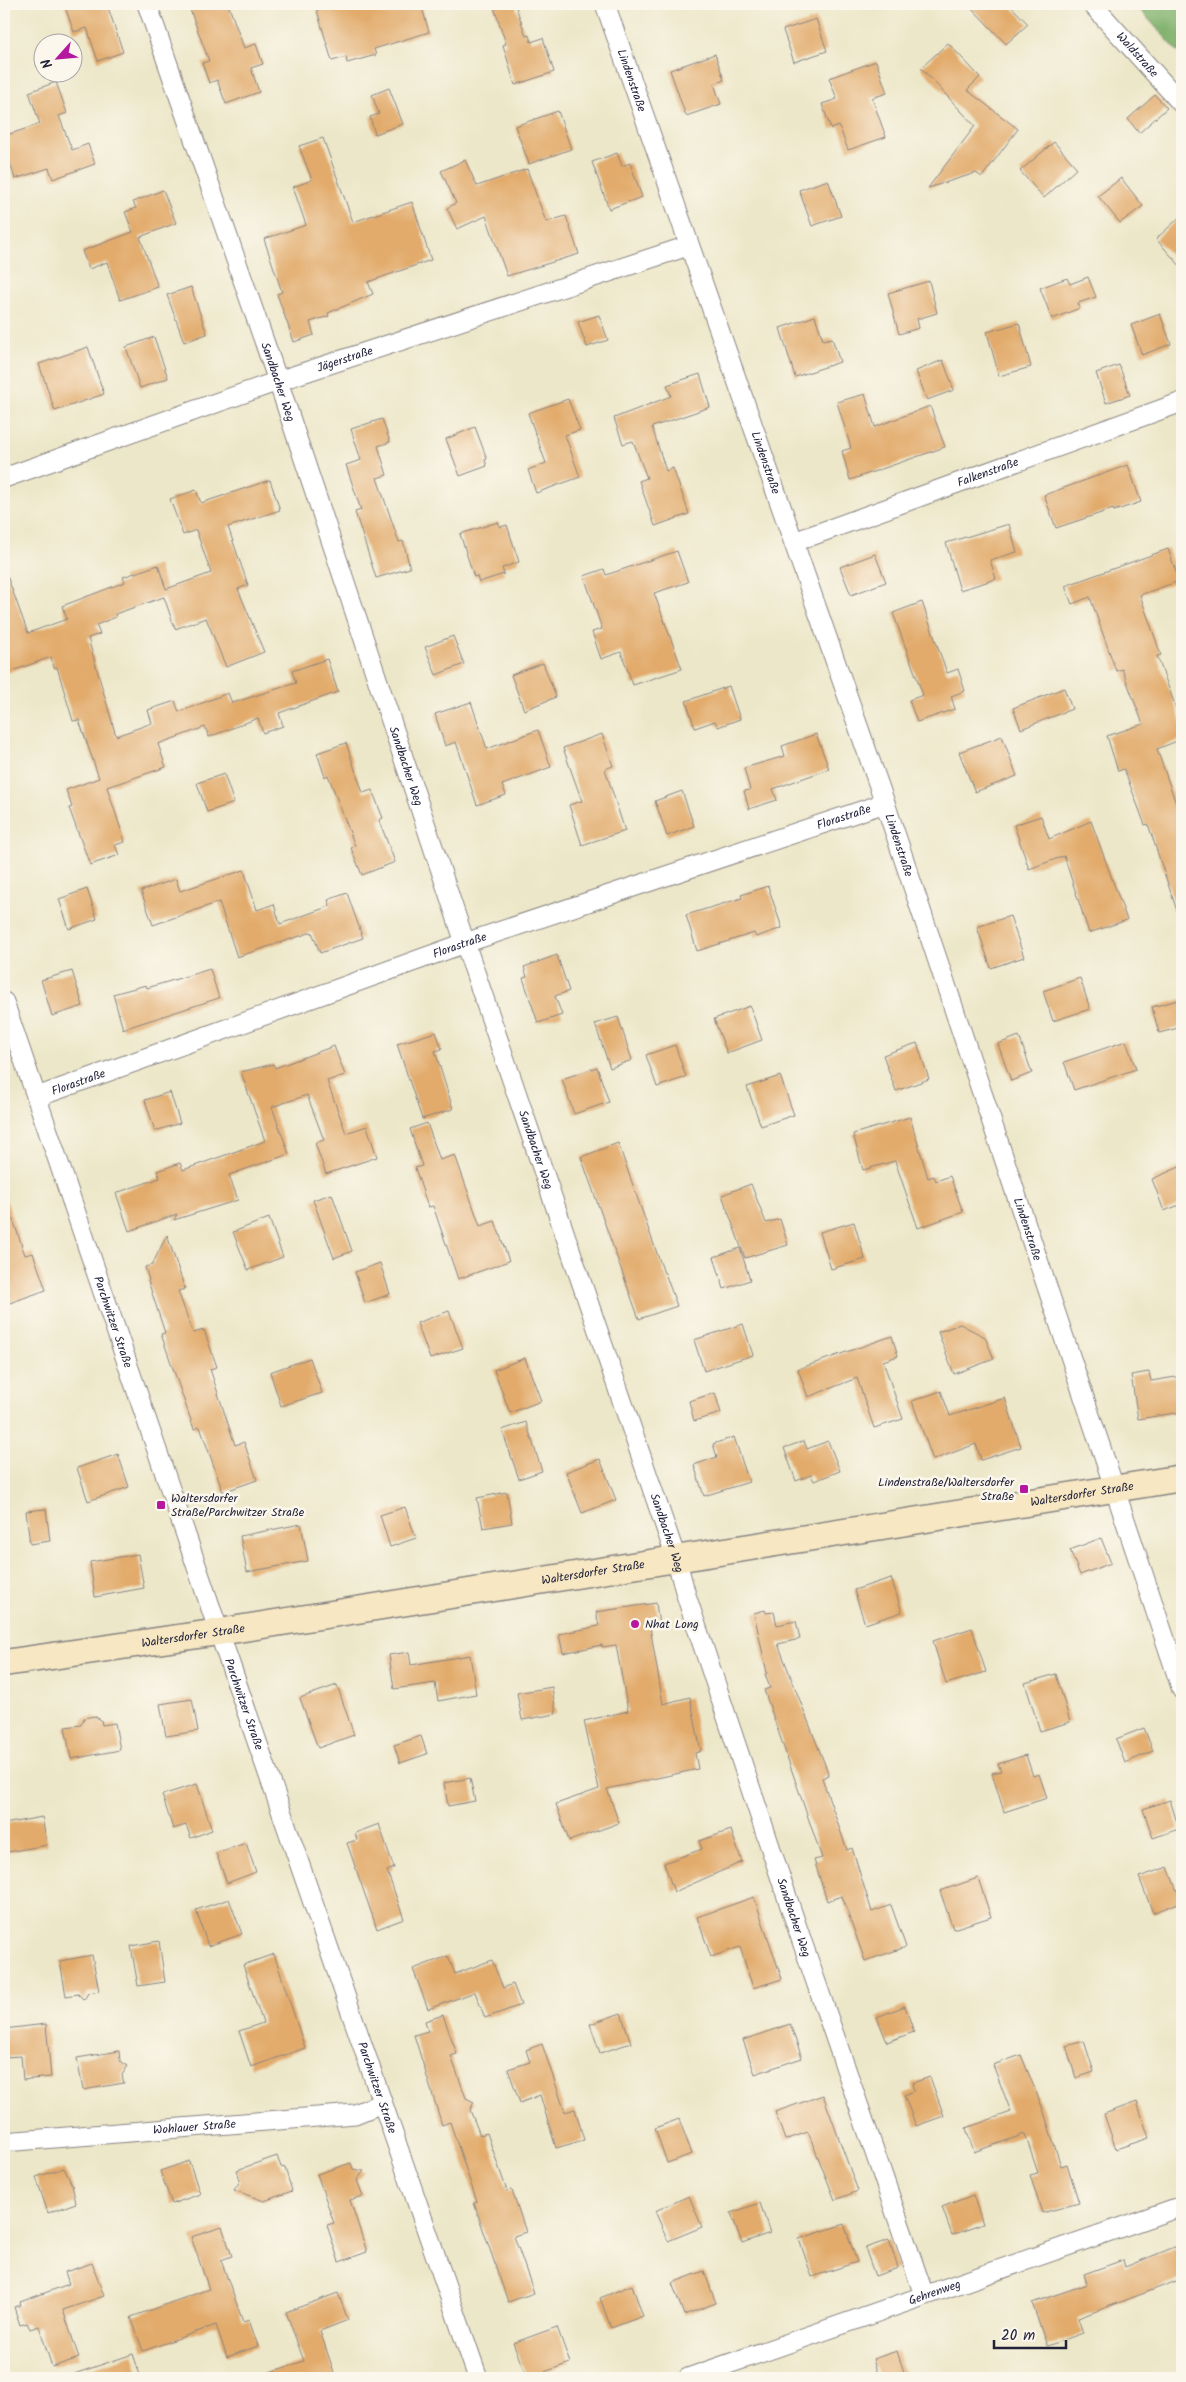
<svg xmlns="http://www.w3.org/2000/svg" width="1186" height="2382" font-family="Kalam,sans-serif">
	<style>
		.forest { fill: #82b36e; stroke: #526a54 }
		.building { fill: #e2ab6c }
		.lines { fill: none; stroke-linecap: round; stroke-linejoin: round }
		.street-casing { stroke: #888482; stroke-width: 21 }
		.secondary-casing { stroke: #888482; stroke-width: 29 }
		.street { stroke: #fff; stroke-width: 19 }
		.secondary { stroke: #f7e8c3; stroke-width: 26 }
		.poi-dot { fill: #b5179e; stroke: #fbf7ec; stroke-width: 2 }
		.labels { text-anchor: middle; stroke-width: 5; stroke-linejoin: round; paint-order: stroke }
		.street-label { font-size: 12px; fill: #22223b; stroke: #fbf7ec }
		.poi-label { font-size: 12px; fill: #22223b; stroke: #fbf7ec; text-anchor: start }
	</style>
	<rect width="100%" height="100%" fill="#fbf7ec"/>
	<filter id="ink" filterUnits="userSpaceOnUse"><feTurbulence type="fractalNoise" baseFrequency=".02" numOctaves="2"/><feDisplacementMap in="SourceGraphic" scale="10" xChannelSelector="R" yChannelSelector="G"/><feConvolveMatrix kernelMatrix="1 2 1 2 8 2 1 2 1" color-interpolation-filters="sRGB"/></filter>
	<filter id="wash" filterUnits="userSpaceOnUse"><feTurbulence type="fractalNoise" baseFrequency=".0096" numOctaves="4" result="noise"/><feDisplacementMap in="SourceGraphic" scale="20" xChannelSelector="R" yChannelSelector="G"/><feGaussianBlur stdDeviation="1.12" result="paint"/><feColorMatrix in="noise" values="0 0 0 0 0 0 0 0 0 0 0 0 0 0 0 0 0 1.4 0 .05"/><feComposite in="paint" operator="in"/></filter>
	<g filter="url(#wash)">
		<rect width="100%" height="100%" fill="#ede7c9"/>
		<path class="forest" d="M1135 4H1182V56Z"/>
		<g id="blocks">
			<path class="building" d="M64 4H107L123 52 98 61 87 28 74 32Z
				M188 4H228L244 48 256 44 263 64 251 68 259 92 226 104 217 80 209 83 202 63 209 61Z
				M315 4H421L429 32 374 49 376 55 347 63 346 57 332 61Z
				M493 4H515L526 36 529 35 531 42 543 38 554 72 515 85 503 45 506 44Z
				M968 4H1009L1028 24 1006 44Z
				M816 19 827 51 794 62 783 30Z
				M948 43 980 77 967 90 1018 129 982 177 976 173 928 188 975 126 921 68Z
				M715 54 724 80 714 84 721 104 686 116 670 70Z
				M876 61 887 93 872 98 886 137 848 150 839 126 831 129 822 104 837 99 829 78Z
				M56 82 67 113 59 116 72 150 88 144 95 164 53 179 49 168 15 179 4 143V136L40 124 29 92Z
				M389 88 403 124 375 134 370 117 379 114 372 95Z
				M1155 95 1167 108 1139 133 1128 119Z
				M558 111 571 149 529 164 515 126Z
				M323 138 353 222 412 202 431 260 368 282 373 294 328 313 329 316 310 322 314 335 294 342 277 294 282 292 264 239 306 225 293 187 312 180 299 146Z
				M1054 142 1077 168 1044 198 1020 171Z
				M617 153 622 166 630 163 642 197 609 209 592 162Z
				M465 160 477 186 527 169 546 222 566 216 579 254 507 276 486 216 457 229 447 208 456 203 441 171Z
				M1121 178 1143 206 1120 223 1098 196Z
				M828 180 841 216 812 226 799 190Z
				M163 190 176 223 140 237 158 287 120 300 107 262 89 269 82 251 133 232 125 212 136 208 133 202Z
				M1182 215V268L1156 239Z
				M1088 277 1096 297 1078 303 1080 308 1052 319 1040 288 1067 278 1070 284Z
				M929 281 937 313 917 319 919 328 899 334 888 293Z
				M191 287 207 334 184 342 167 295Z
				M1160 314 1171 344 1142 355 1131 325Z
				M599 315 608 340 587 347 578 322Z
				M815 316 823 340 832 338 840 362 795 377 780 328Z
				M1019 323 1031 367 999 376 987 332Z
				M154 337 168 378 140 388 126 347Z
				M88 347 104 394 55 411 39 364Z
				M943 360 954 390 927 400 916 371Z
				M1119 365 1130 395 1106 403 1096 373Z
				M700 374 710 407 652 427 666 471 673 468 689 514 655 526 639 481 647 478 633 441 623 444 614 418 671 396 667 385Z
				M865 394 875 427 930 406 945 447 850 480 842 451 851 448 837 402Z
				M568 399 580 430 565 435 580 477 536 493 528 470 546 463 528 413Z
				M382 419 390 442 378 446 387 475 377 478 399 542 403 541 410 568 376 578 355 512 361 510 346 465 361 460 351 429Z
				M475 427 487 459 485 460 487 466 460 476 446 439Z
				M1128 465 1141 502 1114 511 1113 509 1056 528 1044 495Z
				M270 480 280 510 228 527 248 585 238 589 264 652 226 667 206 618 175 629 164 597 115 614 116 617 96 625 100 634 88 638 116 736 152 723 148 710 175 701 179 712 228 693 232 703 296 683 292 671 327 659 338 692 279 713 283 726 263 733 258 718 209 737 205 727 158 744 166 767 107 787 125 842 115 845 119 855 90 865 69 808 72 807 66 790 99 778 79 720 73 721 57 667 54 668 51 657 4 674V573H6L28 633 67 619 62 606 125 582 123 577 158 565 166 589 211 573 196 530 183 535 170 499 196 490 201 503Z
				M498 522 500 527 507 525 519 562 502 568 504 574 479 582 477 576 474 577 460 534Z
				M1009 524 1017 552 990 560 996 579 960 590 946 543Z
				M1168 549 1179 581 1140 595 1161 655 1157 656 1182 724V739L1157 749 1182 821V916L1179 917 1148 824 1145 825 1124 769 1118 771 1107 736 1143 724 1122 669 1116 671 1090 597 1072 604 1065 586Z
				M677 551 688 582 654 593 682 669 633 685 621 652 601 659 592 632 602 629 584 576 604 569 606 575Z
				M875 554 886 582 851 595 840 567Z
				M922 602 947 673 958 669 965 691 951 696 955 709 917 722 909 700 923 695 893 613Z
				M453 636 464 664 436 675 425 647Z
				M543 663 556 697 524 710 511 675Z
				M729 686 740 719 718 727 715 721 695 728 686 701Z
				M1064 688 1072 709 1021 729 1013 708Z
				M471 702 487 749 538 730 551 767 502 785 506 795 477 805 456 742 445 746 435 714Z
				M602 734 613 766 605 769 625 831 582 845 569 805 582 801 563 748Z
				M816 734 829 769 773 789 777 800 749 809 744 791 750 790 744 768 785 756 782 746Z
				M1002 736 1017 776 975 792 959 752Z
				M346 743 363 793 372 790 383 818 379 820 395 862 362 875 351 848 355 846 328 775 325 777 317 753Z
				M224 774 234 803 207 812 197 783Z
				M682 791 694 826 667 836 655 801Z
				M1041 816 1049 839 1091 821 1127 920 1089 933 1064 856 1029 869 1014 825Z
				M244 870 257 910 274 904 280 924 330 906 328 900 347 893 363 938 320 953 312 932 237 957 219 902 153 925 141 891 176 879 180 891Z
				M768 886 782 928 756 937 754 933 697 951 686 915 742 898 741 895Z
				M87 889 97 919 69 929 59 899Z
				M1010 916 1024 957 991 968 977 927Z
				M557 955 569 991 555 996 562 1015 538 1023 523 978 527 977 524 967Z
				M210 969 219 998 123 1029 113 994 146 985 147 988Z
				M72 971 83 1006 52 1016 41 980Z
				M1080 978 1090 1009 1053 1021 1043 991Z
				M1182 999V1027L1159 1033 1152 1007Z
				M750 1006 762 1040 727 1053 714 1019Z
				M618 1017 632 1060 610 1068 595 1024Z
				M436 1032 442 1049 435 1051 453 1109 422 1119 397 1044Z
				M1019 1036 1032 1073 1011 1081 998 1044Z
				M1126 1041 1136 1069 1074 1090 1064 1062Z
				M917 1043 929 1079 896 1091 883 1055Z
				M675 1045 686 1077 657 1087 646 1055Z
				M334 1046 345 1075 327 1081 346 1133 367 1126 377 1157 326 1174 315 1143 324 1140 307 1095 272 1107 289 1154 229 1175 238 1200 174 1220 177 1214 129 1231 116 1193 160 1178 157 1171 180 1163 183 1170 265 1141 241 1072 273 1064 275 1068Z
				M597 1067 609 1102 574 1114 562 1079Z
				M780 1076 794 1115 761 1126 747 1087Z
				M170 1092 180 1123 155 1131 145 1100Z
				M910 1117 928 1178 934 1176 936 1181 950 1176 963 1212 918 1228 895 1161 863 1170 853 1134Z
				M427 1123 440 1160 455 1155 480 1226 495 1221 509 1261 458 1279 433 1206 428 1207 415 1168 422 1166 410 1129Z
				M618 1143 664 1273H665L677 1306 639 1319 581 1157Z
				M1182 1166V1204L1164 1211 1152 1179Z
				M751 1184 766 1223 780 1219 788 1245 745 1258 722 1195Z
				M332 1194 352 1251 334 1258 313 1200Z
				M4 1202H7L25 1255 33 1253 46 1290 4 1305Z
				M269 1218 283 1257 248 1270 233 1232Z
				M854 1222 865 1259 831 1269 820 1232Z
				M167 1235 185 1289 178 1291 193 1333 204 1330 217 1367 210 1369 235 1445 244 1442 257 1480 223 1492 200 1427 194 1429 161 1334 165 1333 148 1281 149 1280 145 1267 152 1265Z
				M740 1248 750 1280 724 1289 714 1257Z
				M380 1263 390 1294 365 1303 355 1272Z
				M449 1311 463 1348 430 1359 417 1323Z
				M743 1324 753 1355 704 1371 694 1340Z
				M960 1324 985 1337 994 1359 954 1374 938 1332Z
				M892 1336 898 1356 883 1361 903 1419 874 1428 857 1378 808 1397 798 1369Z
				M310 1358 322 1393 281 1406 270 1372Z
				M525 1358 541 1401 510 1413 494 1370Z
				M1149 1372 1151 1381 1182 1376V1412L1138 1419 1131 1375Z
				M941 1391 950 1416 1005 1398 1021 1447 981 1460 976 1444 933 1460 912 1401Z
				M715 1393 721 1413 694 1421 689 1401Z
				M526 1422 542 1471 519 1479 502 1430Z
				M734 1437 749 1482 704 1496 694 1465 717 1457 713 1444Z
				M804 1441 807 1449 828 1441 840 1471 814 1481 811 1475 796 1481 784 1448Z
				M118 1454 129 1487 88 1501 77 1468Z
				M600 1459 616 1500 582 1513 566 1472Z
				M507 1492 512 1523 483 1528 477 1498Z
				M405 1507 416 1538 390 1547 380 1515Z
				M46 1509 50 1541 30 1544 26 1511Z
				M301 1524 308 1561 247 1572 240 1536Z
				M1101 1538 1111 1563 1080 1575 1070 1550Z
				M138 1554 144 1588 95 1597 90 1562Z
				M891 1578 902 1612 865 1624 854 1590Z
				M656 1603 659 1625 650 1627 663 1704 690 1697 701 1751 695 1753 698 1769 607 1789 619 1823 569 1841 556 1804 599 1789 584 1721 628 1711 616 1645 602 1647V1645L563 1653 559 1634 599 1626 596 1612Z
				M765 1610 766 1613 774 1612 777 1625 796 1621 800 1639 778 1644 829 1775 822 1778 847 1850 852 1848 872 1912 891 1905 906 1947 865 1961 842 1896 827 1901 814 1860 822 1858 764 1690 770 1688 765 1674 767 1673 754 1613Z
				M972 1628 986 1672 946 1684 933 1641Z
				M409 1652 411 1665 470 1655 476 1694 438 1701 435 1683 394 1689 389 1655Z
				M1056 1674 1070 1722 1040 1731 1025 1683Z
				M337 1685 354 1735 318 1748 300 1698Z
				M552 1687 556 1714 522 1720 517 1693Z
				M192 1699 198 1731 166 1736 160 1704Z
				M94 1716 101 1720 102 1725 115 1723 120 1750 71 1759 65 1727 81 1725 84 1718Z
				M1144 1728 1153 1751 1125 1763 1116 1739Z
				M421 1736 427 1754 400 1763 394 1745Z
				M1026 1755 1033 1776 1039 1774 1047 1798 1004 1812 992 1773 1001 1771 998 1764Z
				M470 1778 475 1801 448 1806 444 1783Z
				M197 1784 212 1830 191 1838 186 1825 173 1829 162 1795Z
				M1170 1800 1179 1829 1153 1838 1143 1809Z
				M42 1817 47 1845 8 1852 4 1824Z
				M379 1824 394 1868 387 1871 404 1919 377 1929 347 1843 357 1840 355 1833Z
				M731 1830 742 1862 674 1892 664 1863 702 1849 699 1841Z
				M246 1843 256 1872 227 1883 216 1853Z
				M1168 1867 1181 1902 1153 1913 1139 1877Z
				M978 1878 991 1917 953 1929 940 1891Z
				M754 1897 782 1979 753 1988 740 1947 711 1957 697 1917Z
				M229 1899 242 1934 208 1946 196 1910Z
				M159 1941 165 1982 138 1986 131 1946Z
				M274 1954 305 2048 251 2067 239 2031 263 2023 243 1965Z
				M92 1955 99 1991 88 1993 84 2000 78 1994 66 1996 60 1961Z
				M448 1956 455 1974 492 1960 503 1988 513 1984 521 2005 485 2018 475 1992 428 2009 413 1969Z
				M905 2006 914 2032 887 2042 877 2017Z
				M621 2013 631 2043 600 2053 590 2024Z
				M443 2015 457 2054 451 2056 466 2098 474 2102 470 2110 480 2135 487 2133 507 2191 512 2190 526 2232 514 2236 534 2293 508 2302 474 2203 477 2202 450 2122 442 2125 414 2035 428 2031 425 2021Z
				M46 2024 51 2077 23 2080 21 2056 5 2057 4 2029Z
				M790 2024 802 2058 755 2074 743 2040Z
				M1084 2041 1094 2072 1076 2078 1066 2046Z
				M542 2044 565 2112 575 2109 584 2140 556 2148 540 2095 520 2103 508 2069 530 2062 526 2050Z
				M119 2051 120 2061 128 2066 122 2075 124 2083 83 2090 77 2058Z
				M1021 2055 1043 2109 1061 2166 1067 2164 1079 2203 1042 2213 1030 2175 1038 2173 1025 2134 974 2152 966 2128 1011 2112 993 2065Z
				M930 2077 944 2116 916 2126 904 2095 914 2091 912 2083Z
				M823 2095 858 2191 835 2200 808 2132 785 2140 775 2112Z
				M1137 2102 1149 2138 1116 2149 1104 2114Z
				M679 2119 692 2154 667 2163 655 2128Z
				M277 2156 281 2167 285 2168 292 2191 264 2201 234 2190 240 2181 237 2170Z
				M189 2161 200 2194 172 2204 160 2171Z
				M351 2163 353 2169 364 2171 357 2180 363 2196 350 2200 367 2252 339 2262 327 2225 334 2223 317 2174Z
				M64 2168 72 2185 76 2203 48 2213 36 2177Z
				M973 2195 983 2224 952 2235 942 2207Z
				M689 2196 702 2227 668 2241 655 2211Z
				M760 2203 770 2233 742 2243 731 2213Z
				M844 2224 857 2262 812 2277 799 2239Z
				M222 2227 232 2256 221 2260 243 2322 249 2320 258 2346 227 2357 216 2325 143 2351 131 2317 209 2289 191 2237Z
				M889 2240 898 2268 875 2276 865 2248Z
				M1182 2244V2279L1078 2318 1083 2333 1047 2346 1032 2303 1087 2284 1084 2274 1123 2260 1125 2267Z
				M92 2263 104 2296 63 2310 79 2358 52 2367 39 2326 30 2329 27 2323 20 2325 14 2307 21 2305 20 2302 69 2284 65 2272Z
				M704 2271 716 2303 684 2315 672 2283Z
				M632 2285 643 2316 611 2328 600 2298Z
				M338 2293 348 2320 320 2331 336 2378H264V2374L304 2361 286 2312Z
				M557 2327 570 2363 527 2378 513 2343Z
				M897 2351 906 2378H879L873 2359Z
				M133 2354 141 2378H72L71 2375Z"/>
		</g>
	</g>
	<g filter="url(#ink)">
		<use href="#blocks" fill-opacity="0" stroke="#888482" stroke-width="1"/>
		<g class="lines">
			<g class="street-casing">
				<g id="street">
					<path id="s1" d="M147 4 278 381 465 943 676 1558 686 1595 797 1927 924 2295"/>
					<path id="s2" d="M605 4 885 803 1182 1690"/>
					<path id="s3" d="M1092 4 1182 104"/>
					<path id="s4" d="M4 478 278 381 688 246"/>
					<path id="s5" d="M794 542 1182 402"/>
					<path id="s6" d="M4 1002 219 1632 478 2378"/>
					<path id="s7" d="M37 1097 465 943 885 803"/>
					<path id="s8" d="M4 2142 355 2114 382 2103"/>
					<path id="s9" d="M688 2378 1182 2206"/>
				</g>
			</g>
			<g class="secondary-casing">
				<g id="secondary">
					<path id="s10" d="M4 1663 219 1632 1182 1478"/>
				</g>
			</g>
			<use href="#street" class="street"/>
			<use href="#secondary" class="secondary"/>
		</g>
	</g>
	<g class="poi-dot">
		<rect x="1019" y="1484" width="10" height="10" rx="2.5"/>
		<rect x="156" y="1500" width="10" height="10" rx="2.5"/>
		<circle cx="635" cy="1624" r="5"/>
	</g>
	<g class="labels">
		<g class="street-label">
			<text dy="4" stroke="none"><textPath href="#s3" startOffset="68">Waldstraße</textPath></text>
			<text dy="4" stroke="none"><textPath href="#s2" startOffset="81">Lindenstraße</textPath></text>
			<text dy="4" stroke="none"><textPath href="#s4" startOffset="361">Jägerstraße</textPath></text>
			<text dy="4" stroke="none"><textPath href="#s1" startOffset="400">Sandbacher Weg</textPath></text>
			<text dy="4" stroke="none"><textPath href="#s2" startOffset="486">Lindenstraße</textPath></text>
			<text dy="4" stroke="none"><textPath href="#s5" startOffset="206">Falkenstraße</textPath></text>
			<text dy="4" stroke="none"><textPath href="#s1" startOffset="805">Sandbacher Weg</textPath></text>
			<text dy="4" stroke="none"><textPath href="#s7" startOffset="854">Florastraße</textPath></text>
			<text dy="4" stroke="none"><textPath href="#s2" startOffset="891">Lindenstraße</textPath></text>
			<text dy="4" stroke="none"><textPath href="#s7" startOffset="449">Florastraße</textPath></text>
			<text dy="4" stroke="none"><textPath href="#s7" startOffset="44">Florastraße</textPath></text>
			<text dy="4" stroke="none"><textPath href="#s1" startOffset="1210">Sandbacher Weg</textPath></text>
			<text dy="4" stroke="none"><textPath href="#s2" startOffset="1296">Lindenstraße</textPath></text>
			<text dy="4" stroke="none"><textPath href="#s6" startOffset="338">Parchwitzer Straße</textPath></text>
			<text dy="4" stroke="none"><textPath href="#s10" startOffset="1091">Waltersdorfer Straße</textPath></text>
			<text dy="4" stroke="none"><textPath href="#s1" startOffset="1615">Sandbacher Weg</textPath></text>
			<text dy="4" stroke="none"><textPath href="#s10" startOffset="596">Waltersdorfer Straße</textPath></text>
			<text dy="4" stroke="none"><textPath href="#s10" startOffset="191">Waltersdorfer Straße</textPath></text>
			<text dy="4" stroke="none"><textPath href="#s6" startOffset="742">Parchwitzer Straße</textPath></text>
			<text dy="4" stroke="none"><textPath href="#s1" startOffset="2020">Sandbacher Weg</textPath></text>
			<text dy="4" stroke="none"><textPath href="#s6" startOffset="1148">Parchwitzer Straße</textPath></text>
			<text dy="4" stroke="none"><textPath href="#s8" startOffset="191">Wohlauer Straße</textPath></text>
			<text dy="4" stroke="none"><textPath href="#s9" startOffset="261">Gehrenweg</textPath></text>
		</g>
		<g class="poi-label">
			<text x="1014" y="1486" text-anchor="end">Lindenstraße/Waltersdorfer<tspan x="1014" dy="14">Straße</tspan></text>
			<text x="171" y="1502">Waltersdorfer<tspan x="171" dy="14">Straße/Parchwitzer Straße</tspan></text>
			<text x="645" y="1628">Nhat Long</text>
		</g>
	</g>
	<rect width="1186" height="2382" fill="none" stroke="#fbf7ec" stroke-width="20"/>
	<g transform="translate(58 58) rotate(243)"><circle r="24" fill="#fbf7ec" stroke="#a4a2a5"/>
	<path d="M0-4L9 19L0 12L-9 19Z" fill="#b5179e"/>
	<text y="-8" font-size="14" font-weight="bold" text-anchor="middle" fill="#22223b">N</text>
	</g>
	<path d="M994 2340v8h72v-8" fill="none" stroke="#22223b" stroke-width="2.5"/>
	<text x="1001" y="2340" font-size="15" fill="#22223b" stroke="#fbf7ec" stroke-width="4" paint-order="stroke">20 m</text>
</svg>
